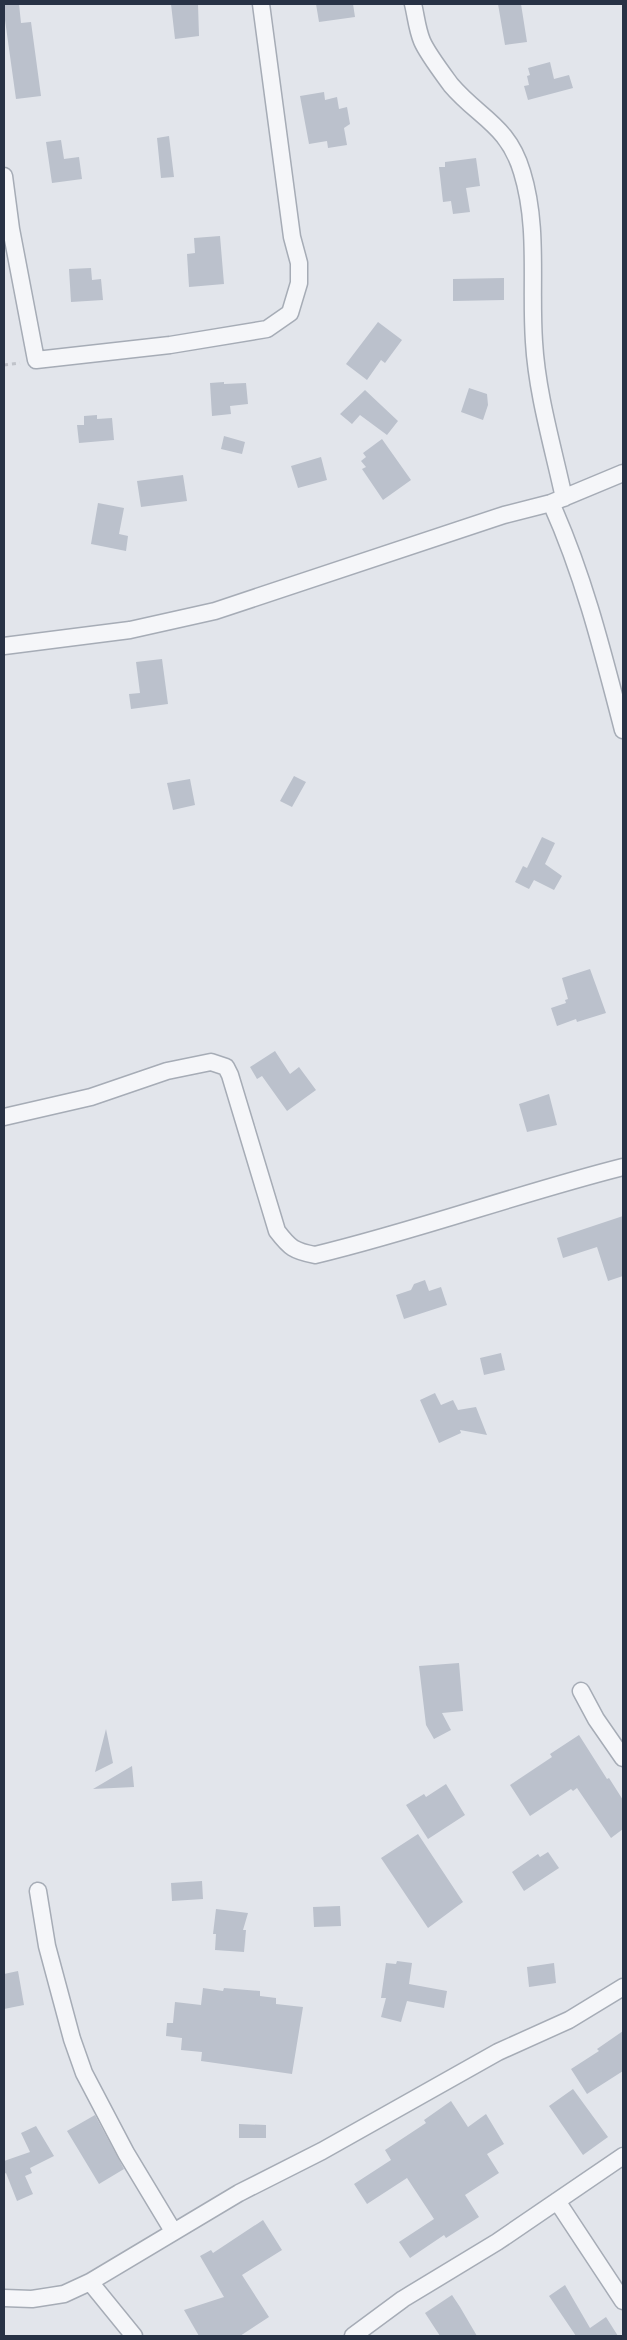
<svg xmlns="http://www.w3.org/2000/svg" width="627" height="2340" font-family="'Public Sans',sans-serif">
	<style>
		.building { fill: #bbc1cc }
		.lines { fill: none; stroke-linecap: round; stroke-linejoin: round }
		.minor-casing { stroke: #a6acb6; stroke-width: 19 }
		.path { stroke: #c0c3ca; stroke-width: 3; stroke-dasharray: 4 4; stroke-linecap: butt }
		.minor { stroke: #f5f6f9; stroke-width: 16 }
	</style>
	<rect width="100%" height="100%" fill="#e2e5eb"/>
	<path class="building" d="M4 4H19L21 23 31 22 41 96 16 99 5 20H4Z
		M171 4H198L199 36 175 39Z
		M316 4H353L355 17 319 22Z
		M498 4H521L527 42 505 45Z
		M550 62 554 79 569 75 573 88 528 100 524 86 529 85 527 76 530 75 528 68Z
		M324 92 325 100 337 97 339 109 347 107 350 124 344 128 347 145 328 148 327 141 309 144 300 96Z
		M169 136 174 177 161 178 157 138Z
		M61 140 64 159 79 157 82 179 52 183 46 142Z
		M476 158 480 186 466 188 470 212 453 214 451 201 443 202 439 167H445V162Z
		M220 236 224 284 189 287 187 254 195 253 194 238Z
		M91 268 92 280 101 279 103 300 71 302 69 269Z
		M504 278V300L453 301V279Z
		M378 322 402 340 385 363 381 360 367 380 346 364Z
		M224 382V384L246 383 248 404 230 406 231 414 212 416 210 383Z
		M469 388 487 394 488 405 483 420 461 412Z
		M365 390 398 421 387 435 360 415 352 424 340 414Z
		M97 415V419L112 418 114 440 79 443 77 425H84V416Z
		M224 436 245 442 242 454 221 449Z
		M382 439 411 480 383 500 362 469 366 467 361 461 366 457 363 453Z
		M321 457 327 480 298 488 291 466Z
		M183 475 187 501 141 507 137 481Z
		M98 503 124 508 119 534 128 536 126 551 91 544Z
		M162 659 168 704 131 709 129 694 140 693 136 662Z
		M294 776 306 782 292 807 280 801Z
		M190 779 195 805 173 810 167 783Z
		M542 837 555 843 545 864 562 876 554 890 534 880 529 889 515 882 523 866 527 868Z
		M590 969 606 1013 577 1022 576 1019 557 1026 551 1008 566 1003 565 1000 568 999 562 978Z
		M275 1051 290 1074 299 1067 316 1090 287 1111 262 1076 257 1079 250 1067Z
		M549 1094 557 1125 527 1132 519 1104Z
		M623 1216V1276L608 1281 597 1247 563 1258 557 1238Z
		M425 1280 429 1291 441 1287 447 1305 404 1319 396 1295 411 1290 414 1284Z
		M501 1353 505 1370 484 1375 480 1358Z
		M435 1393 441 1405 453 1400 458 1410 476 1407 487 1435 460 1430 461 1433 439 1443 420 1400Z
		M459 1663 463 1711 442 1713 451 1730 434 1739 426 1725 419 1666Z
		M106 1729 113 1763 95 1772Z
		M579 1735 607 1779 609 1778 623 1800V1829L611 1838 577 1788 573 1791 571 1789 530 1816 510 1785 552 1757 550 1754Z
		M132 1766 134 1787 93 1789Z
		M446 1784 465 1815 428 1839 406 1805 424 1794 426 1797Z
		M418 1834 463 1902 428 1928 381 1858Z
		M548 1852 559 1868 524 1891 512 1872 538 1854 540 1857Z
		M202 1881 203 1899 172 1901 171 1883Z
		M340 1906 341 1926 314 1927 313 1907Z
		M216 1909 248 1913 243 1930H246L244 1952 215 1950 216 1934H213Z
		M397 1961 412 1963 409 1984 447 1991 444 2008 407 2001 401 2022 381 2017 386 1998H381L386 1963 396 1964Z
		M554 1963 556 1983 529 1987 527 1967Z
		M18 1971 24 2005 4 2009V1974Z
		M203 1988 223 1991 224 1988 260 1991V1996L276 1998V2004L303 2007 292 2074 201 2061 202 2052 181 2050 182 2038 166 2036 167 2023H173L175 2002 201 2005Z
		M623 2031V2071L587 2094 571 2069 599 2051 597 2049Z
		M573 2089 608 2137 583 2155 549 2106Z
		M451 2101 468 2127 486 2114 504 2144 487 2154 499 2173 465 2195 479 2217 446 2238 444 2235 410 2258 399 2242 434 2219 407 2178 367 2204 354 2184 391 2160 385 2150 426 2123 424 2120Z
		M95 2115 124 2169 99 2184 67 2131Z
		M239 2124 266 2125V2138H239Z
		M36 2126 54 2156 30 2168 32 2173 25 2176 33 2194 17 2201 6 2173 4 2174V2161L30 2152 21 2133Z
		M263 2220 282 2250 242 2275 269 2317 240 2336H199L184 2310 224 2297 200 2256 211 2250 213 2253Z
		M565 2285 590 2328 606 2317 618 2336H576L549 2296Z
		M452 2295 460 2307 477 2336H440L425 2313Z"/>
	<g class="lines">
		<g class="minor-casing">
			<path id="minor" d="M413 4C416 16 417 29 422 41 427 53 443 74 451 85 479 118 508 125 522 172 539 227 530 285 534 342 537 394 553 447 564 498
				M4 176 11 229 36 360 170 345 267 329 290 313 299 283V263L292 237 261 4
				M551 503C584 576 603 653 623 730
				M4 646 130 630 215 611 504 515 551 503 623 473
				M4 1117 91 1097 167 1071 211 1062 226 1067 230 1075 277 1231C290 1248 294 1251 315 1255 419 1230 520 1193 623 1167
				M581 1691 596 1719 623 1758
				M38 1891 47 1946 72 2039 84 2073 126 2153 173 2231
				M557 2201 623 2301
				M90 2282 134 2336
				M4 2298 32 2299 64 2294 90 2282 239 2193 322 2151 498 2052 569 2020 623 1987
				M353 2336 403 2299 497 2242 623 2156"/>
		</g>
		<path class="path" d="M4 365 20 363"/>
		<use href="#minor" class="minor"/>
	</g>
	<rect width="627" height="2340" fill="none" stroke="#283245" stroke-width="10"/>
</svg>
